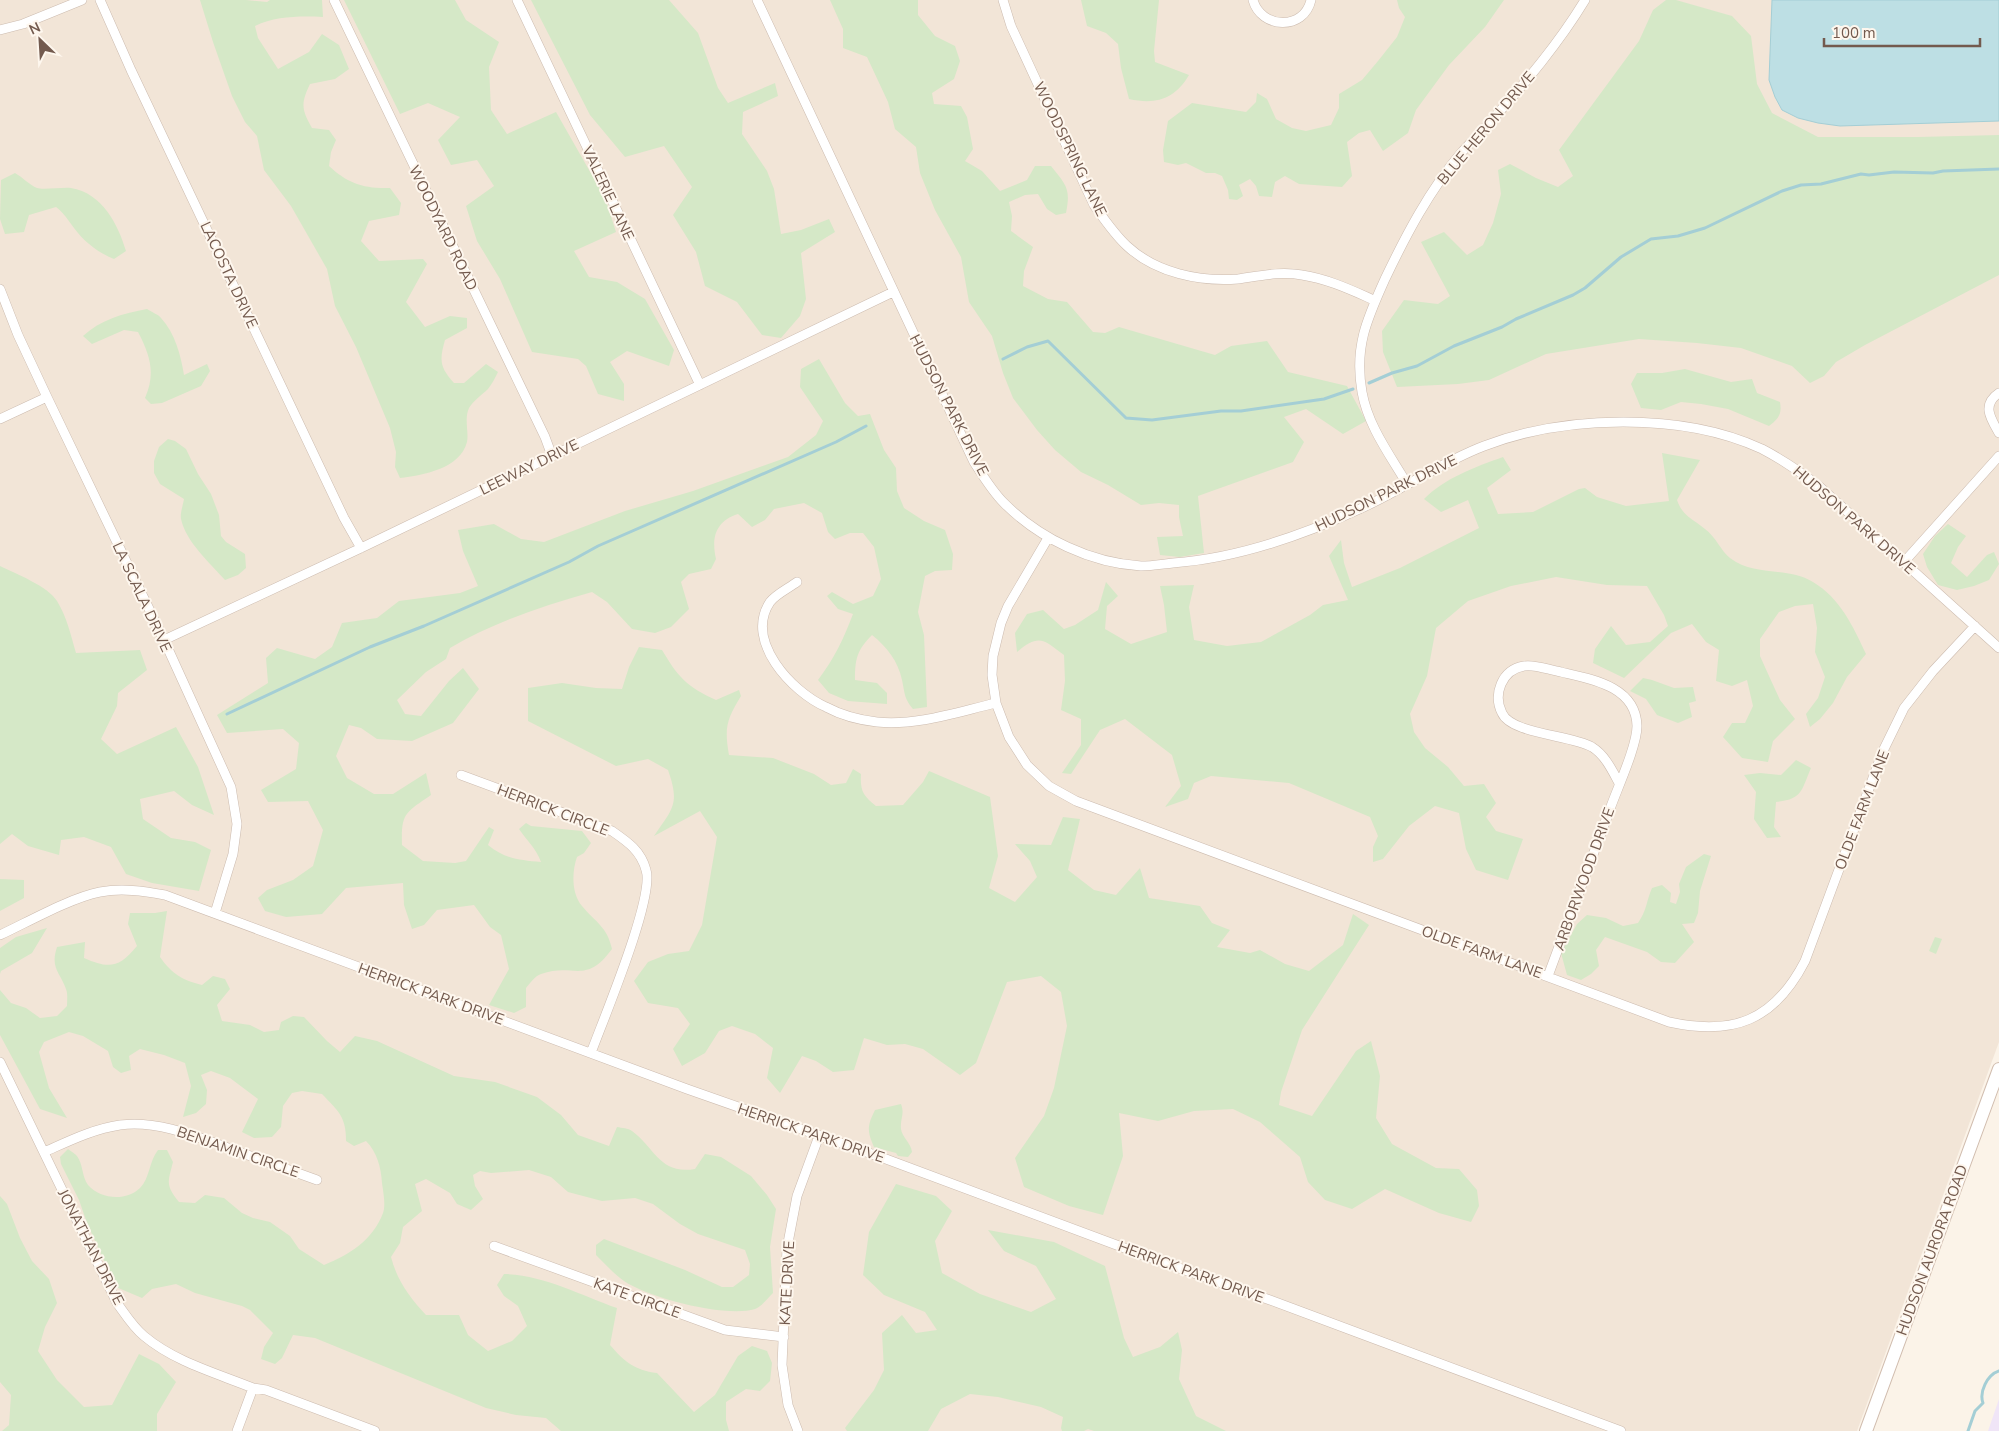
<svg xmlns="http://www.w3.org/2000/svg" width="1999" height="1431" font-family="'Nunito Sans',sans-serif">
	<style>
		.residential { fill: #f2e5d7 }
		.education { fill: #f0e5f7 }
		.green { fill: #d5e8c7 }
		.water { fill: #bddfe4; stroke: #a4ced5 }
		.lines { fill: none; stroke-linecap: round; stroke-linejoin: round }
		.stream { stroke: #a4ced5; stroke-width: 3 }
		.street-casing { stroke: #ccbbaf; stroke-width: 10 }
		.secondary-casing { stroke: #d1bdaf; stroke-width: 14 }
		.street { stroke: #fff; stroke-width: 9 }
		.secondary { stroke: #fff; stroke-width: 12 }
		.labels { text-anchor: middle; stroke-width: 4; stroke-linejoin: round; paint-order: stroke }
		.street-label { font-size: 15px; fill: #735a4e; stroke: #fef7ee }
	</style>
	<rect width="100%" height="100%" fill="#fbf3e8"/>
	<path class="residential" d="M0 0H1999V1042L1857 1431H0Z"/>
	<path class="education" d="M1999 1399V1431H1988Z"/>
	<path class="green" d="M200 0H246L267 2 270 0H322L323 17C300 16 276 16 255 26L258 38 278 69 309 52 322 34 339 45 349 69 335 79 310 84C301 103 301 109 312 128L329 130 336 140 331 152 329 166C347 183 364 189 390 188L401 203 399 215 369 221 361 241 379 261 423 259 427 264 406 302 425 327 450 316 467 318V328L445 340C439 361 440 367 454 383H464L486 364 498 372C495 378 492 384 488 389 483 394 473 401 469 408 464 419 469 432 467 442 460 469 423 475 400 478L395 467 396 452 390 428 356 347 335 306 327 269 291 206 264 170 257 136 245 122 232 96 213 42Z
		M344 0H455L466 20 499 42 489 67 491 110 507 134 556 112 605 198 616 232 574 251 589 277 617 282 645 299 674 350 669 366 627 351 610 362 624 384V401L598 394 586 366 578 359 532 352 500 279 477 241 466 206 494 186 477 160 451 165 438 140 460 117 428 103 400 114Z
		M531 0H669L698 33 718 88 728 103 775 83 778 96 743 112 742 134 767 171 774 189 781 234 801 230 829 219 835 232 801 253 806 299 800 316 781 338 762 335 737 302 705 286 696 252 673 215 692 187 664 146 625 157 590 115Z
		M830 0H918V15L935 36 955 46 960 61 954 79 932 93 934 104 961 106 967 117 973 149 965 161 982 171 1000 191 1027 180 1035 166H1051C1066 185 1071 188 1066 213L1056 215 1047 209 1038 194 1025 195 1009 202 1012 216 1011 231 1033 247 1024 271 1023 286 1048 299 1067 302 1093 332 1105 333 1119 327 1215 355 1231 346 1267 341 1288 372 1347 386 1366 421 1343 434 1306 409 1284 417 1304 442 1293 462 1198 496 1204 553 1180 557 1160 555 1157 537 1183 536 1179 517V505L1159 503 1141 505 1108 485 1081 472 1055 450 1037 430 1013 398 1003 373 992 336 969 302 961 257 935 210 920 173 916 147 895 129 888 102 867 57 843 48V29Z
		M1081 0H1159L1154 51 1155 62 1189 75C1175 99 1156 105 1129 99L1121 68 1118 44 1106 33 1087 26Z
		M1397 0H1504L1485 27 1449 65 1416 110 1408 133 1383 151 1370 130 1359 133 1347 142 1352 176 1342 187 1299 184 1285 176 1275 182 1272 197 1259 196 1256 186 1250 179 1239 185 1243 196 1237 200 1229 199 1228 190 1222 176 1215 173H1206L1186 163 1178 165 1164 162 1163 150 1168 121 1192 103 1246 112 1256 102 1257 93 1267 99 1276 119 1292 128 1306 131 1331 125 1339 108V94L1362 80 1378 61 1397 37 1405 17 1399 8Z
		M1666 0H1676L1732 16 1751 36 1757 84 1772 113 1818 137H1918L1999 135V275L1865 345 1836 362 1824 376 1810 383 1792 366 1741 348 1697 343 1639 339 1546 354 1489 380 1458 384 1397 387 1383 352 1382 331 1404 300 1438 304 1450 296 1421 242 1444 232 1467 255 1483 245 1493 223 1501 194 1498 170 1510 164 1536 178 1558 187 1573 176 1559 150 1639 41 1653 10Z
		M15 173C22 177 30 185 37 188 43 190 63 187 71 188 102 193 118 224 126 251L114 259C99 253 84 242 74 228 68 220 64 213 56 207L29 215 24 232 5 234 0 219 1 180Z
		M147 309C151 312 158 314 161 318 175 333 181 356 184 375L207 364 210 371 201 386 162 403 151 404 145 398C156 373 150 355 138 332L124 330 92 344 83 336C100 320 124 313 147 309Z
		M819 359 845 403 858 416 870 414 884 450 896 468 897 491 904 508 924 521 945 530 953 554 952 570 935 571 925 576 918 612 924 635 927 707 913 709C904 698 905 694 902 680 898 661 887 647 872 635 857 650 855 659 855 680L877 683 887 693V704L848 701 829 693 818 680C834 659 844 638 853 614L838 609 827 596 832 592 853 604 873 596 881 579 874 547 863 533H850L835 539 828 532 822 513 804 503 774 509 765 520 752 527 738 514C716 521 711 537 716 559L711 569 689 574 681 582 689 609 671 627 655 633 632 629 607 602 592 592C543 606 494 622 450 648L446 659 426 672 397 700 405 714 421 716 449 681 463 668 479 689 453 723 412 741 377 739 361 728 349 725 336 756 347 778 374 794H393L426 773 431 795C405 813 401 813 402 845L423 861 455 863 466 861 489 827 494 830 488 845C505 859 520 860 541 862 536 848 527 841 519 829L526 823 531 826 582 831 591 843 584 853 577 857C572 871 571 893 582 906 595 922 607 926 612 949 585 986 574 962 541 974 535 976 530 983 526 988V1007L514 1013 489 1005 509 969 501 935 490 927 474 905 437 910 424 925 412 929 404 905 403 883 346 888 322 914 286 917 265 911 258 898 267 890 293 880 313 866 323 830 308 801 268 802 261 790 296 769 299 743 283 729 227 733 217 715 268 683 266 658 277 648 315 659 332 647 342 623 377 618 399 601 460 593 478 586 463 551 458 530 494 524 521 539 544 542 625 511 693 491 788 457 816 435 823 421 800 387 801 369Z
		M1685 369 1731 382 1752 379 1757 393 1780 402C1782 414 1779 418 1769 426L1728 409 1701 404 1681 402 1661 410 1641 408 1631 384 1637 373H1662Z
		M168 439 175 441 186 449 198 474 211 494 219 515 221 536 226 542 245 554 246 568 238 575 225 580C210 563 186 542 181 519 180 513 183 505 184 499L160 484 154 473V461L159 447Z
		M1662 453 1700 460 1677 500C1683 517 1692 518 1705 529 1716 537 1721 551 1730 558 1754 577 1787 566 1813 582 1840 598 1853 626 1866 654L1847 677 1833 703 1820 719 1810 727 1806 714 1818 698 1825 677 1815 652 1817 628 1813 604 1795 606 1779 612 1760 639V656L1769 676 1780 700 1795 719 1773 741 1768 762 1742 758 1723 737 1732 723H1745L1753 706 1747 680 1732 686 1716 681 1719 650 1706 642 1692 624 1671 633 1624 678 1593 663 1595 649 1611 626 1626 645 1650 642 1668 626 1664 615 1647 586 1607 585 1556 577 1511 586 1468 601 1436 628 1427 676 1410 714 1414 732 1425 748 1448 767 1464 786 1484 784 1496 803 1486 817 1496 831 1523 839 1508 880 1476 870 1466 849 1459 813 1435 806 1409 826 1383 859 1373 862V847L1378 836 1370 817 1289 783 1211 776 1194 783 1188 799 1165 807 1181 786 1172 755 1125 719 1100 730 1071 774 1062 773 1081 745V719L1061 710 1065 681 1064 655C1044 640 1039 633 1017 652L1015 633 1027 614 1043 610 1064 629 1075 625 1098 610 1106 582 1118 596 1107 606 1105 629 1131 644 1167 632 1164 605 1160 586 1194 585 1189 607 1194 640 1227 646 1261 642 1310 615 1323 605 1348 600 1329 556 1341 540 1344 563 1352 587 1400 568 1479 528 1468 500 1441 512 1424 499C1445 478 1475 467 1503 457L1511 470 1487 488 1498 514 1533 512 1579 489 1585 488 1597 497 1626 506 1669 501Z
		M1948 524 1966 536 1958 547 1951 563 1967 577 1987 555 1994 552 1999 564 1989 580 1974 586 1957 590 1938 585 1927 567 1923 554 1935 536Z
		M0 566C15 573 49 587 57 601 67 617 71 636 76 653L140 650 147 670 118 693 117 706 101 739 117 754 176 727 198 767 214 815 192 805 174 791 140 799 143 819 171 838 195 842 211 850 199 891 152 883 126 874 111 847 84 837 61 840 59 855 28 846 12 834 0 844Z
		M639 647 662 650C678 677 687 687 716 700L739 690 741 696C727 719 724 727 729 755L773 758 814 774 831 785 846 783 853 769 861 774C860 791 863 795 876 806L903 805 923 782 929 771 990 797 998 856 989 888 1015 902 1037 877 1030 861 1015 844 1051 845 1063 817 1080 819 1068 870 1094 890 1116 895 1140 868 1149 898 1200 906 1212 923 1230 930 1217 947 1250 953 1260 950 1285 964 1309 971 1343 945 1353 914 1369 925 1302 1030 1281 1092 1279 1105 1312 1116 1356 1051 1371 1041 1380 1076 1376 1118 1392 1144 1436 1168 1459 1169 1477 1190 1479 1206 1471 1222 1439 1213 1385 1189 1352 1209 1325 1200 1308 1182 1300 1157 1260 1122 1233 1109 1194 1111 1158 1121 1119 1113 1123 1156 1103 1215 1069 1206 1024 1187 1015 1158 1044 1116 1054 1088 1067 1026 1061 992 1041 976 1007 982 976 1063 960 1075 923 1049 905 1044 887 1045 864 1038 854 1070 833 1072 816 1061 802 1056 780 1093 767 1078 773 1048 755 1034 732 1026 719 1031 705 1053 682 1066 673 1049 690 1024 678 1008 648 1003 634 981 648 962 668 954 689 951 702 925 717 837 700 811 654 836C673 808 680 804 668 770L648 759 616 766 528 721V688L562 683 596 688 622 689 629 667Z
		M1643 678 1652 680 1674 688 1693 687 1696 701 1689 703 1692 717 1678 723 1657 715 1646 699 1630 691Z
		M1796 760 1811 768C1801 791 1803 799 1776 802L1774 827 1781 837 1767 838 1754 819 1756 792 1744 775 1760 773 1781 775Z
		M1704 854 1711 856 1700 891 1698 913 1694 923 1682 924 1694 942 1675 963 1661 962 1647 952 1605 937 1596 950 1599 966 1591 974 1581 980 1567 975 1561 953 1577 924 1587 915 1606 918 1623 926 1638 923C1647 910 1646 902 1652 888L1662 885 1671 893 1670 902 1676 904 1680 892 1679 884 1686 867Z
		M0 879 24 880V898L0 911Z
		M167 911 160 957C172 974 182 980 202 985L213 976 225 979 230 989 217 1005 222 1021 250 1025 264 1032 279 1030 281 1022 293 1016 304 1017 327 1041 340 1052 355 1036 377 1041 454 1076 495 1082 537 1097 561 1115 578 1135 609 1146 617 1127C622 1128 628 1128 632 1131 655 1148 660 1175 695 1169L705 1154 721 1157 751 1176 767 1195 776 1209 770 1247 773 1293C768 1298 761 1307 755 1309 726 1318 649 1298 624 1281 614 1274 605 1264 596 1255V1245L604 1239 685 1270 722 1287H733L749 1275 750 1264 745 1250 698 1234 680 1224 653 1204 635 1198 602 1201 568 1192 551 1177 529 1170 491 1173 480 1171 473 1175 475 1186 483 1199 471 1210 457 1204 450 1193 426 1179 415 1184 422 1211 403 1227 400 1243 391 1257C397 1280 409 1297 426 1315H459L468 1335 488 1351 512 1341 527 1326 518 1306 504 1296 497 1285 504 1274C544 1275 580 1295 617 1308L610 1345C625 1362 634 1370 657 1373L694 1412 715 1395 738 1356 752 1346 767 1351 772 1363 770 1381 760 1391 746 1389 726 1402V1420L729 1431H561L546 1418 516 1415 486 1408 315 1338 293 1335 282 1358 275 1364 261 1359 264 1347 273 1333 250 1310 242 1306 195 1293 176 1284 152 1289 142 1298 116 1287 87 1223 79 1200 61 1164 60 1157 68 1149C71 1151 75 1154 77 1156 83 1164 82 1177 88 1185 101 1200 127 1201 140 1188 150 1178 149 1161 158 1150H167L173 1162C168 1182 165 1185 179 1202L195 1203 205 1195 224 1198 242 1213 253 1218 270 1222 290 1236 299 1249 324 1265C349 1255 373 1240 383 1213 386 1205 383 1191 382 1183 381 1167 377 1152 366 1141L354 1146 346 1141C346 1116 338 1111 322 1094L302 1091 292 1093 283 1106 281 1127 272 1137 254 1138 242 1132 258 1099 230 1078 211 1071 201 1075 207 1090 206 1104 196 1113 183 1117 191 1086 185 1063 164 1055 140 1049 129 1056 131 1070 121 1073 113 1067 108 1051 83 1036 69 1032 44 1042 39 1052 49 1088 67 1118 40 1109 0 1035V990L11 1003 26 1008 40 1018 57 1016 67 1006C67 1001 68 994 66 989 60 972 50 968 57 947L85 942 84 958C109 969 119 968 137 946L128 924 130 913H155Z
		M47 928 32 953 1 971 0 974V948L16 937Z
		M1935 937 1942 939 1936 954 1929 951Z
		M901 1104C905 1115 900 1118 901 1129 902 1137 911 1143 912 1152L908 1157 898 1156 896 1153 874 1147C867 1131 867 1126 875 1110Z
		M896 1184 936 1196 952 1211 935 1241 942 1273 980 1294 1031 1312 1056 1299 1036 1266 1004 1251 988 1230 1054 1242 1105 1266 1124 1338 1133 1357 1160 1347 1178 1332 1182 1350 1179 1379 1196 1416 1226 1431H1094L1088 1429 1084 1431H1062L1061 1428 1063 1417 1041 1407 998 1397 970 1394 941 1409 928 1431H847L845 1428 874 1390 884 1370 882 1333 902 1315 916 1333 937 1330 925 1312 884 1295 863 1275 869 1232Z
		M0 1196 7 1204 20 1238 32 1261 49 1279 57 1303 45 1327 38 1351 57 1380 84 1407 112 1405 139 1354 159 1364 176 1382 157 1414V1431H2L9 1425 11 1395 0 1382Z"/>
	<path class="water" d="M1772 0H1999V121L1840 126 1818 123 1798 118 1782 110 1775 97 1769 80Z"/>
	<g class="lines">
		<path class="stream" d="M1003 359 1027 347 1048 341 1126 418 1152 420 1221 411H1241L1324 399 1353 389
			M1369 383 1392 373 1417 366 1454 346 1502 327 1516 319 1573 295 1585 288 1621 257 1651 239 1678 236 1705 228 1782 191 1801 185 1821 184 1861 174 1869 175 1894 172 1933 173 1943 171 1999 169
			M227 714 370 647 424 626 569 562 598 546 836 442 866 426
			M1968 1431 1975 1411 1983 1403C1979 1392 1987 1375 1999 1371"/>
		<g class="street-casing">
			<path id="street" d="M100 0 131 70 344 518 361 548
				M334 0 545 437 552 456
				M517 0 700 385
				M757 0 974 462C983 476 992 491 1004 503 1040 539 1091 563 1141 566 1152 566 1163 564 1173 563 1240 558 1304 535 1364 507 1405 488 1442 462 1484 446 1565 415 1682 412 1762 449 1783 460 1801 472 1820 487L1999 648
				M1003 0 1011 26 1094 205C1104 219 1114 234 1127 246 1156 273 1200 282 1238 279 1259 276 1280 271 1302 275 1328 279 1351 290 1374 300
				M1253 0C1261 29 1304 31 1311 0
				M0 30 23 24 82 0
				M0 289 18 335 47 397 164 640 231 787 237 824 233 854 215 913
				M1999 393C1981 405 1991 419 1999 433
				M0 419 47 397
				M1407 484C1390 455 1368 426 1362 392 1354 347 1367 319 1385 279 1406 235 1429 191 1461 153 1471 142 1482 131 1492 120 1526 82 1559 43 1585 0
				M1048 538 1008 606 1001 623 993 656 992 675 996 703 1009 737 1027 765 1049 786 1076 801 1669 1022C1733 1036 1774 1021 1805 961L1883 751 1904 708 1933 671 1975 626
				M1904 562 1999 456
				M797 582C789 588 776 594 770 602 744 641 792 692 826 707 841 715 859 720 877 722 917 726 957 712 996 703
				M164 640 361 548 893 292
				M461 775 612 831C628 842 641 851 646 870 655 897 603 1020 591 1053
				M0 935C28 922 70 898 100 892 122 888 143 891 165 895L687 1089 886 1159 1162 1262 1270 1300 1621 1431
				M1548 976 1610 809C1617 789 1637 746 1637 726 1636 686 1591 679 1561 672 1549 670 1535 664 1524 666 1501 670 1493 695 1502 713 1511 734 1571 735 1592 747 1605 755 1612 770 1619 783
				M0 1062 117 1303C125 1314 133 1327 144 1336 175 1362 216 1373 253 1388L266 1390 375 1431
				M44 1152C69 1141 93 1129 120 1125 159 1120 198 1137 234 1150 262 1160 289 1170 317 1180
				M494 1246 725 1330 784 1337
				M237 1431 253 1388
				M798 1431 788 1405 782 1365 787 1248 797 1196 819 1136"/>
		</g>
		<g class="secondary-casing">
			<path id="secondary" d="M1866 1431 1999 1069"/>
		</g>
		<use href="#street" class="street"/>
		<use href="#secondary" class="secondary"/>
	</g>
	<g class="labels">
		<g class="street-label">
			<text transform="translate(1486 128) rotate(-50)" y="5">BLUE HERON DRIVE</text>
			<text transform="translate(1070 149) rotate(64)" y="5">WOODSPRING LANE</text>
			<text transform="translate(608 193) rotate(65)" y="5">VALERIE LANE</text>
			<text transform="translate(443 228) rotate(64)" y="5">WOODYARD ROAD</text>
			<text transform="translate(229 275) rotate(65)" y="5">LACOSTA DRIVE</text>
			<text transform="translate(949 405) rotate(63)" y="5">HUDSON PARK DRIVE</text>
			<text transform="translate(529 467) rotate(-26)" y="5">LEEWAY DRIVE</text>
			<text transform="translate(1386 493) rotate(-26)" y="5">HUDSON PARK DRIVE</text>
			<text transform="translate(1854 520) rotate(41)" y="5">HUDSON PARK DRIVE</text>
			<text transform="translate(142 597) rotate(65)" y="5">LA SCALA DRIVE</text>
			<text transform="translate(553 810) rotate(21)" y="5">HERRICK CIRCLE</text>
			<text transform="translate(1862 810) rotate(-69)" y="5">OLDE FARM LANE</text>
			<text transform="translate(1584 879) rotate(-70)" y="5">ARBORWOOD DRIVE</text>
			<text transform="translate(1482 952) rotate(20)" y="5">OLDE FARM LANE</text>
			<text transform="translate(431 994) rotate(20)" y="5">HERRICK PARK DRIVE</text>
			<text transform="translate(811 1133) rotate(19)" y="5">HERRICK PARK DRIVE</text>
			<text transform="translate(238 1152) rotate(19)" y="5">BENJAMIN CIRCLE</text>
			<text transform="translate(91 1247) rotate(63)" y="5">JONATHAN DRIVE</text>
			<text transform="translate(1932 1250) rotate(-70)" y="5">HUDSON AURORA ROAD</text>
			<text transform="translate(1191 1272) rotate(20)" y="5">HERRICK PARK DRIVE</text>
			<text transform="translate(787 1283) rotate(-87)" y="5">KATE DRIVE</text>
			<text transform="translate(637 1298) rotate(20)" y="5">KATE CIRCLE</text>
		</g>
	</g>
	<g transform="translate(40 40) rotate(335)" stroke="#fef7ee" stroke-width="4" paint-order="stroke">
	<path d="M0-4L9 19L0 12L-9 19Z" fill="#735a4e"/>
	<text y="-8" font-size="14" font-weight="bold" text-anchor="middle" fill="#735a4e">N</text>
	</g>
	<path d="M1824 38v8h156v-8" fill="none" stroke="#735a4e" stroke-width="2.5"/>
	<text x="1832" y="38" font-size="15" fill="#735a4e" stroke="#fef7ee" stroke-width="4" paint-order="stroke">100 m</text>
</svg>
